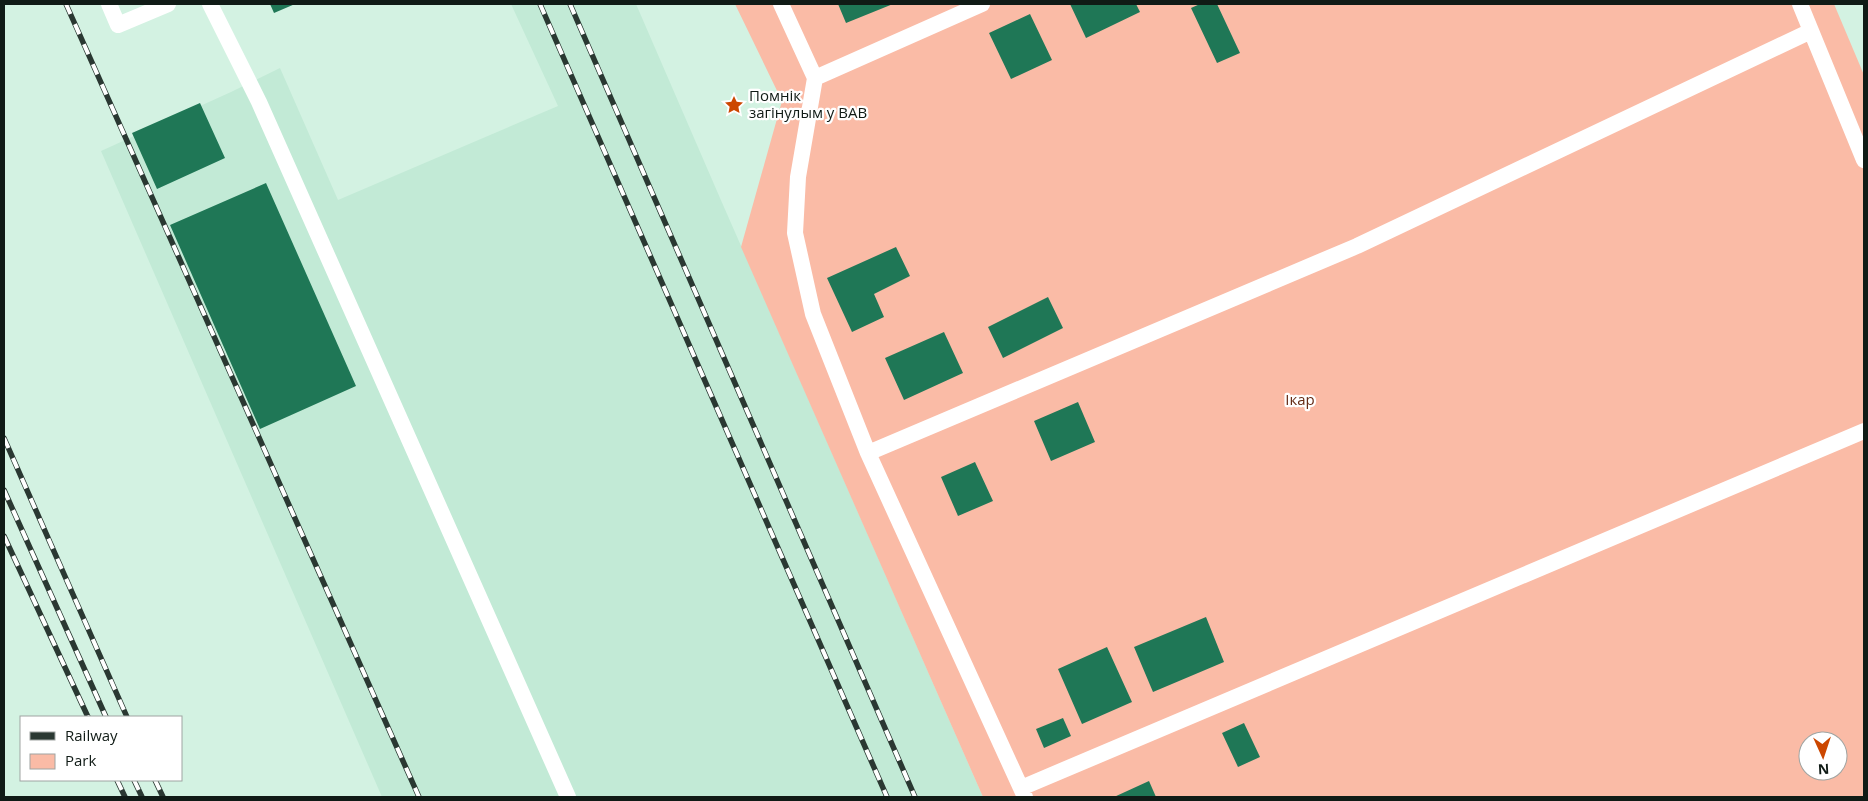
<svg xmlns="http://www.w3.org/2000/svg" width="1868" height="801" font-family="'Open Sans',sans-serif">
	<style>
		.built { fill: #c2ead6 }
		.green { fill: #fabba6; fill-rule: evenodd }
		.building { fill: #1f7756 }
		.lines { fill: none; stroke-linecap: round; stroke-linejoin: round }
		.service { stroke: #fff; stroke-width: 16 }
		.rail-casing { stroke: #2a3832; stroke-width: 5.5 }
		.rail { stroke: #fff; stroke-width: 4; stroke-dasharray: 11; stroke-linecap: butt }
		.labels { text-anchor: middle; stroke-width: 4.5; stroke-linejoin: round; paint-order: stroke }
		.poi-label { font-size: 15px; fill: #101b16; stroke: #fff; text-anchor: start }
		.park-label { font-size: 15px; fill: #652b15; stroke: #fff }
	</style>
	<rect width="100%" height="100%" fill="#d3f2e2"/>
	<path class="built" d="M511 4H636L720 198 983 797H382L101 151 231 92 280 68 338 200 558 106Z"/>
	<path class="green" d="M735 4H1834L1864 75V797H983L741 247 782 101ZM1808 741H1838V771H1808Z"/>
	<path class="building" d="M270 4H295L274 13Z
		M838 4H893L846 23Z
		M1070 4H1136L1140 12 1086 38Z
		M1200 4H1217L1240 53 1217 63 1191 8Z
		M1030 14 1052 60 1011 79 989 33Z
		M200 103 225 158 157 189 132 133Z
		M266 183 356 386 260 429 170 225Z
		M896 247 910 276 874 294 884 317 852 332 827 278Z
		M1048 297 1063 328 1003 358 988 327Z
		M944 332 963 373 904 400 885 358Z
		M1078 402 1095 442 1051 461 1034 421Z
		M975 462 993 501 958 516 941 477Z
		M1206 617 1224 662 1153 692 1134 647Z
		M1107 647 1132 702 1082 724 1058 669Z
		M1063 718 1071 736 1044 748 1036 729Z
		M1244 723 1260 757 1238 767 1222 733Z
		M1149 781 1156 797H1114Z"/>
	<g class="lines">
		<path class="service" d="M109 4 118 25 168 4
			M210 4 259 102 568 797
			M781 4 815 78 798 177 795 233 813 314 868 453 1025 797
			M1800 4 1864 160
			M815 78 982 4
			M868 453 1357 246 1811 31
			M1021 788 1864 431"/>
		<g class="rail-casing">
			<path id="rail" d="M66 4 419 797
				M540 4 887 797
				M570 4 915 797
				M4 438 127 717
				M4 490 106 717
				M4 536 88 717
				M117 780 125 797
				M134 780 142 797
				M155 780 163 797"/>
		</g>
		<use href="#rail" class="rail"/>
	</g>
	<defs>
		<g id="sight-bare" transform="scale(1.5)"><path d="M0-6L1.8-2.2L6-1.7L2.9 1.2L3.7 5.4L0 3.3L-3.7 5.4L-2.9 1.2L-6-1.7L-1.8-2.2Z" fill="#cc4700" stroke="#fff" stroke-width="2.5" paint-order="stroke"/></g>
	</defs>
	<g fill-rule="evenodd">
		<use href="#sight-bare" x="734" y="105"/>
	</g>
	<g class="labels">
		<g class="poi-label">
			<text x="749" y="101">Помнік<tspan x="749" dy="17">загінулым у ВАВ</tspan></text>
		</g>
		<g class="park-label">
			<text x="1300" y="405">Ікар</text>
		</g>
	</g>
	<rect width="1868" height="801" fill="none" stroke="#101b16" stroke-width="10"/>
	<rect x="20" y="716" width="162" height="65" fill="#ffffff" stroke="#9fa4a2"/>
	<rect x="30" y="732" width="25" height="8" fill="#2a3832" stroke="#9fa4a2"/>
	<text x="65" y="741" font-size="15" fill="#101b16">Railway</text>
	<rect x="30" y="754" width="25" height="15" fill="#fabba6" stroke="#9fa4a2"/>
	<text x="65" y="766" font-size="15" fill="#101b16">Park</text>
	<g transform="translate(1823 756) rotate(177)"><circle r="24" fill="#ffffff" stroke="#9fa4a2"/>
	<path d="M0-4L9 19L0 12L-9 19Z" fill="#cc4700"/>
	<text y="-8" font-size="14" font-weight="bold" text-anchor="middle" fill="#101b16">N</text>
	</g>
</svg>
